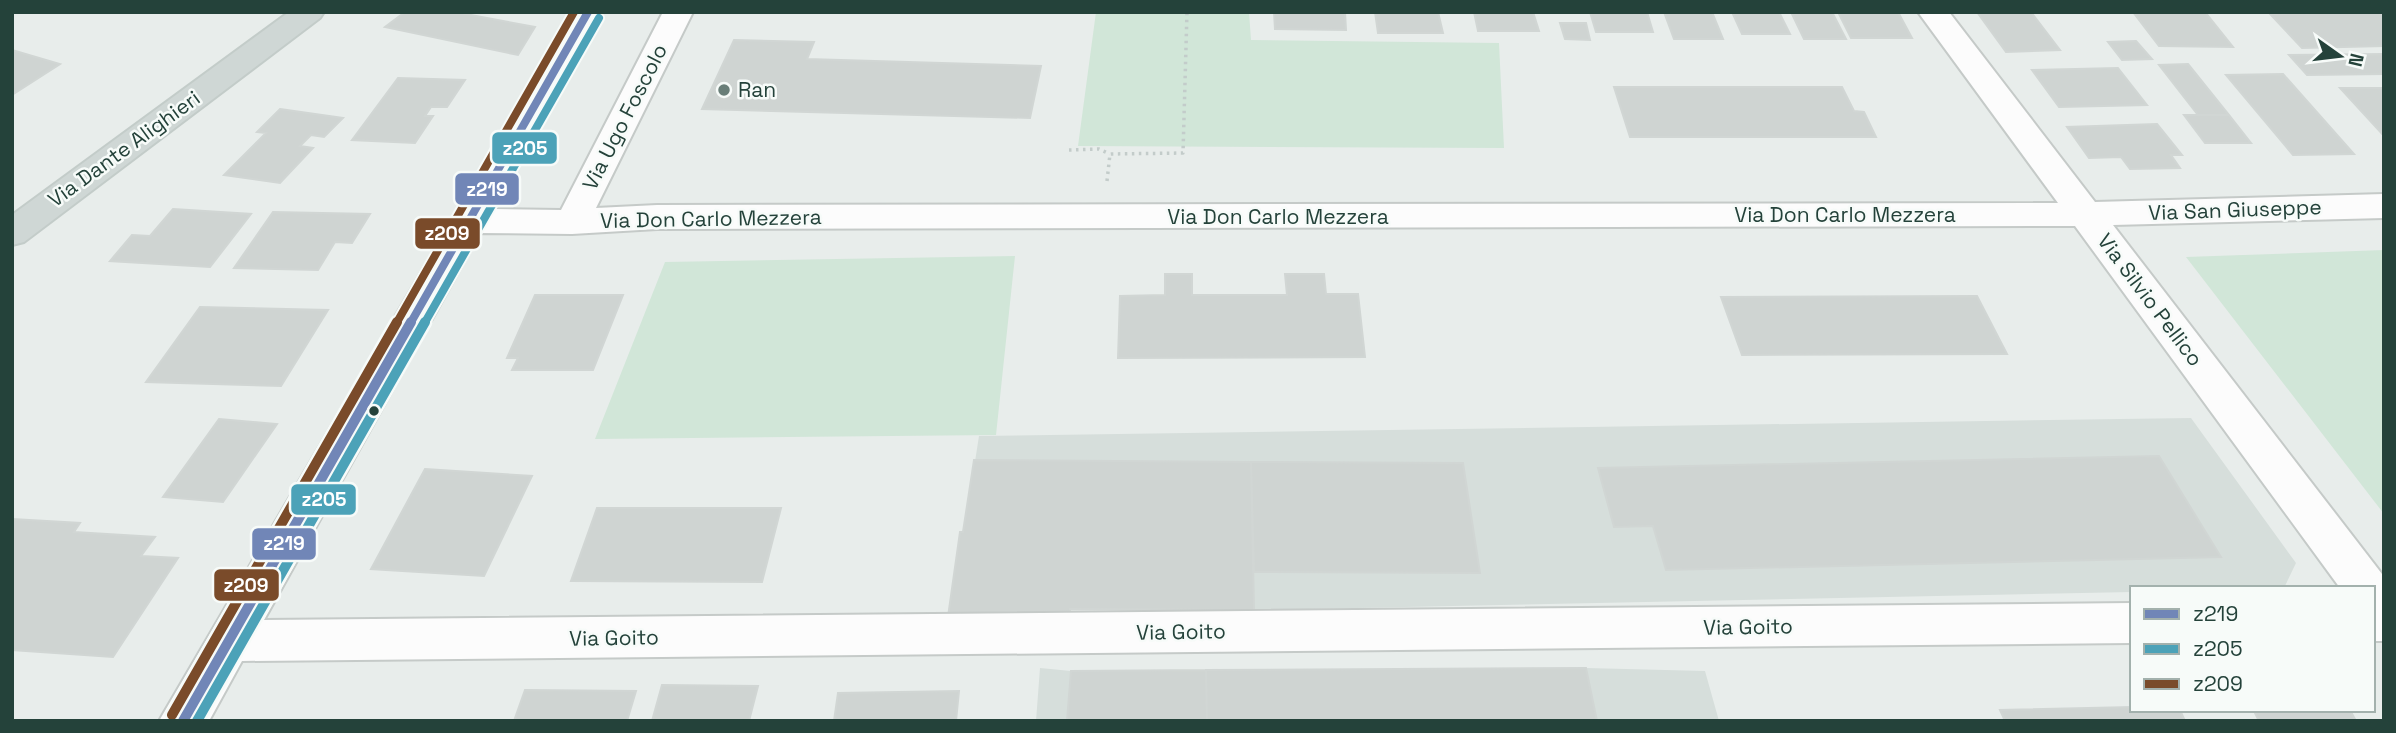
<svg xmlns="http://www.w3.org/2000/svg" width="2396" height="733" font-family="'Space Grotesk',sans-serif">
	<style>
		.built { fill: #d6dedb }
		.green { fill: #d1e6d8 }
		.building { fill: #cfd4d2; stroke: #d1d6d4; stroke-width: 2 }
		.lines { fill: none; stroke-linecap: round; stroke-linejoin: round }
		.minor-casing { stroke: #c5cac8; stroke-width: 4 }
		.major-casing { stroke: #c3ccc9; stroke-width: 4 }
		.path { stroke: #c3ccca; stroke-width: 3.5; stroke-dasharray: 2.5 4.5; stroke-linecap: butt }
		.minor { fill: #fcfcfc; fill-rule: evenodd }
		.major { fill: #cfd7d5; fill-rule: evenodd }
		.bus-1-far1-casing { stroke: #f7fbf9; stroke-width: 12 }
		.bus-1-casing { stroke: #f7fbf9; stroke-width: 15 }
		.bus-2-far1-casing { stroke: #f7fbf9; stroke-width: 12 }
		.bus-2-casing { stroke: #f7fbf9; stroke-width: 15 }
		.bus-3-far1-casing { stroke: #f7fbf9; stroke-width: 12 }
		.bus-3-casing { stroke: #f7fbf9; stroke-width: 15 }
		.bus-1-far1 { stroke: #7186b7; stroke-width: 8 }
		.bus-1 { stroke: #7186b7; stroke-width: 10 }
		.bus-2-far1 { stroke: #4ca2b8; stroke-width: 8 }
		.bus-2 { stroke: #4ca2b8; stroke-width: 10 }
		.bus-3-far1 { stroke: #7a4b2a; stroke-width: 8 }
		.bus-3 { stroke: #7a4b2a; stroke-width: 10 }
		.poi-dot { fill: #697e78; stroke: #f7fbf9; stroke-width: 2.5 }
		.bus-dot { fill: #24423a; stroke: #f7fbf9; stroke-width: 2.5 }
		.labels { text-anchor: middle; stroke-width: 5; stroke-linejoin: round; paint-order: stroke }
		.poi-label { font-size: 21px; fill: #24423a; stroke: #f7fbf9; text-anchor: start }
		.street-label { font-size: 21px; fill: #24423a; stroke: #f7fbf9 }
		.line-badge { stroke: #f7fbf9; stroke-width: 2.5 }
		.badge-label { font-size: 19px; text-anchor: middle; font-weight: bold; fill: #fff }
	</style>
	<rect width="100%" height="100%" fill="#e8edeb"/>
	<path class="built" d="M2191 418 2296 563 2284 588H2132V592L1254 610 952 608 979 436Z
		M1040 668 1071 671 1586 668 1705 671 1719 721H1036Z"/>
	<path class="green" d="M1096 12H1249L1251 40 1499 43 1504 148 1078 146Z
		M2384 250V514L2186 257Z
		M1015 256 996 435 595 439 665 262Z"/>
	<path class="building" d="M405 12H455L535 27 518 55 385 27Z
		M1274 12H1345L1346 30 1275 29Z
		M1375 12H1438L1443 33H1378Z
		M1474 12H1533L1539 31H1478Z
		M1590 12H1647L1653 32H1596Z
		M1664 12H1712L1723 39H1674Z
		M1732 12H1779L1790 34H1742Z
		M1791 12H1832L1846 39H1804Z
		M1838 12H1898L1912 38H1851Z
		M1977 12H2031L2060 50 2006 52Z
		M2133 12H2205L2233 47 2159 46Z
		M2380 12 2384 16V46L2302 48 2270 14Z
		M1560 23H1586L1590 40 1565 39Z
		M734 40 814 42 807 59 1041 66 1030 118 702 109Z
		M2136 41 2152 59 2122 60 2108 42Z
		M12 50 60 64 12 95Z
		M2384 54V74L2307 75 2289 55Z
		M2188 64 2229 115H2198L2159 65Z
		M2118 68 2147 105 2059 107 2032 70Z
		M2283 74 2354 154 2293 155 2226 75Z
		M398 78 465 80 447 107H431L425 116H433L415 143 352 140Z
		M1614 87H1842L1854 111 1864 112 1876 137H1630Z
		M2340 88H2384V136Z
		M280 109 343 118 324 137 311 135 300 146 313 148 280 183 224 175 266 133 257 132Z
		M2184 115H2229L2251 143H2205Z
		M2157 124 2182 155H2171L2180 168 2130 169 2121 157 2089 158 2067 127Z
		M173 209 251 214 210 267 110 261 132 235 150 236Z
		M273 212 370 214 352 243 335 242 318 270 234 268Z
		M1165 274H1192V295H1287L1285 274H1324L1326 294H1358L1365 357 1118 358 1120 296 1165 295Z
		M535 295H623L593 370H512L518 358H507Z
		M1977 296 2007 354 1742 355 1721 297Z
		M200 307 328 310 281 386 146 382Z
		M219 419 277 424 223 502 163 497Z
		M2159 456 2221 557 1666 570 1653 526 1614 527 1598 468Z
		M974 460 1251 462 1254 610 1070 609 1069 623 947 624 960 532H963Z
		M1251 462 1463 463 1480 573 1254 572Z
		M425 469 532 476 484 576 371 569Z
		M597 508H781L762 582 571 581Z
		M12 519 80 523 74 532 155 537 141 556 178 558 113 657 12 650Z
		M1586 668 1597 721H1207L1206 670Z
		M1206 670 1207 721H1067L1071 671Z
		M662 685 758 686 749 721H652Z
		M525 690 636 691 627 721H514Z
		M959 691 956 721H834L838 693Z
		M2132 707V710H2180L2185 721H2005L2000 710Z
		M2290 710H2350L2356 721H2259L2254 711Z"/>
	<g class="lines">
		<g class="minor-casing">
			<path id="minor" d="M573 12H603L493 209 561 210 663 12H693L596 208 657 205 2058 203 1918 12H1949L2095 202 2384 194V218L2113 225 2382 574 2384 641H2373V588H2340L2075 226 657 229 572 234 480 233 264 620 2132 603V643L242 661 209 721H159Z"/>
		</g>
		<g class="major-casing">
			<path id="major" d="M289 12H324L320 18 24 242 12 245V215Z"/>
		</g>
		<path class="path" d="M1069 150 1099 149 1110 154
			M1107 181 1110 154 1183 153 1187 12"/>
		<use href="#minor" class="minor"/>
		<use href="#major" class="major"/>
		<g class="bus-1-far1-casing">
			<path id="bus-1-far1" d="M410 324 588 12"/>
		</g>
		<g class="bus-1-casing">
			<path id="bus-1" d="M183 721 411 322"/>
		</g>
		<g class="bus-2-far1-casing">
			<path id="bus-2-far1" d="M424 324 599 18"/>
		</g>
		<g class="bus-2-casing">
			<path id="bus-2" d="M197 721 425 322"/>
		</g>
		<g class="bus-3-far1-casing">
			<path id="bus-3-far1" d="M396 324 574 12"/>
		</g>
		<g class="bus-3-casing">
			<path id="bus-3" d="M172 715 397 322"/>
		</g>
		<use href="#bus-1-far1" class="bus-1-far1"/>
		<use href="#bus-1" class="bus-1"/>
		<use href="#bus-2-far1" class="bus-2-far1"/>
		<use href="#bus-2" class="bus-2"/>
		<use href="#bus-3-far1" class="bus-3-far1"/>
		<use href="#bus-3" class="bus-3"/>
	</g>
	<circle class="poi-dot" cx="724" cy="90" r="7"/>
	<circle class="bus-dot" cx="374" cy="411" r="6"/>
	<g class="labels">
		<g class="poi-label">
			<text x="738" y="97">Ran</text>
		</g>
		<g class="street-label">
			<text transform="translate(625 117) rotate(-63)" y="7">Via Ugo Foscolo</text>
			<text transform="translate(124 149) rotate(-36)" y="7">Via Dante Alighieri</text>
			<text transform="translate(2235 210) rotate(-2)" y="7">Via San Giuseppe</text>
			<text x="1845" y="222">Via Don Carlo Mezzera</text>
			<text x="1278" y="224">Via Don Carlo Mezzera</text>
			<text transform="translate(711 219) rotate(-1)" y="7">Via Don Carlo Mezzera</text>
			<text transform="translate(2150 300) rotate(53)" y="7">Via Silvio Pellico</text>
			<text transform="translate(1748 627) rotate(-1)" y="7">Via Goito</text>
			<text transform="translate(1181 632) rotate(-1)" y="7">Via Goito</text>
			<text transform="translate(614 638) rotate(-1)" y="7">Via Goito</text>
		</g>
	</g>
	<g class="line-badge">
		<rect x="491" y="131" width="67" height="34" rx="7" fill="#4ca2b8"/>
		<rect x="454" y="172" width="66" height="34" rx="7" fill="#7186b7"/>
		<rect x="414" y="217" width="67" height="33" rx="7" fill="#7a4b2a"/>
		<rect x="290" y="483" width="67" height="33" rx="7" fill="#4ca2b8"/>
		<rect x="251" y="527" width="66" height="34" rx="7" fill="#7186b7"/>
		<rect x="213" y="568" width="67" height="34" rx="7" fill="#7a4b2a"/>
	</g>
	<g class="badge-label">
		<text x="525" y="155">z205</text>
		<text x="487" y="196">z219</text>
		<text x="447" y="240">z209</text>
		<text x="324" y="506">z205</text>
		<text x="284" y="550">z219</text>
		<text x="246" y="592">z209</text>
	</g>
	<rect width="2396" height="733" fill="none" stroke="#24423a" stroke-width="28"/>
	<rect x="2130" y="586" width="245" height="126" fill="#f7fbf9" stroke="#a3b1ad" stroke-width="2"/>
	<rect x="2144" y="609" width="35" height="10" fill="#7186b7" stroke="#a3b1ad" stroke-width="2"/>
	<text x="2193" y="621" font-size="21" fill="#24423a">z219</text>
	<rect x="2144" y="644" width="35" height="10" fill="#4ca2b8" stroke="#a3b1ad" stroke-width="2"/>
	<text x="2193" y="656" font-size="21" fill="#24423a">z205</text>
	<rect x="2144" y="679" width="35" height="10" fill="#7a4b2a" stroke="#a3b1ad" stroke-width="2"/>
	<text x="2193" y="691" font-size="21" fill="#24423a">z209</text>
	<g transform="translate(2340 56) rotate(104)" stroke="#f7fbf9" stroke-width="5" paint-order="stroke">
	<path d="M0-5L12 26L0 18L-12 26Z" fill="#24423a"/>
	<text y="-10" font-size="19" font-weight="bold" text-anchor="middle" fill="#24423a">N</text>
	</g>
</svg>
